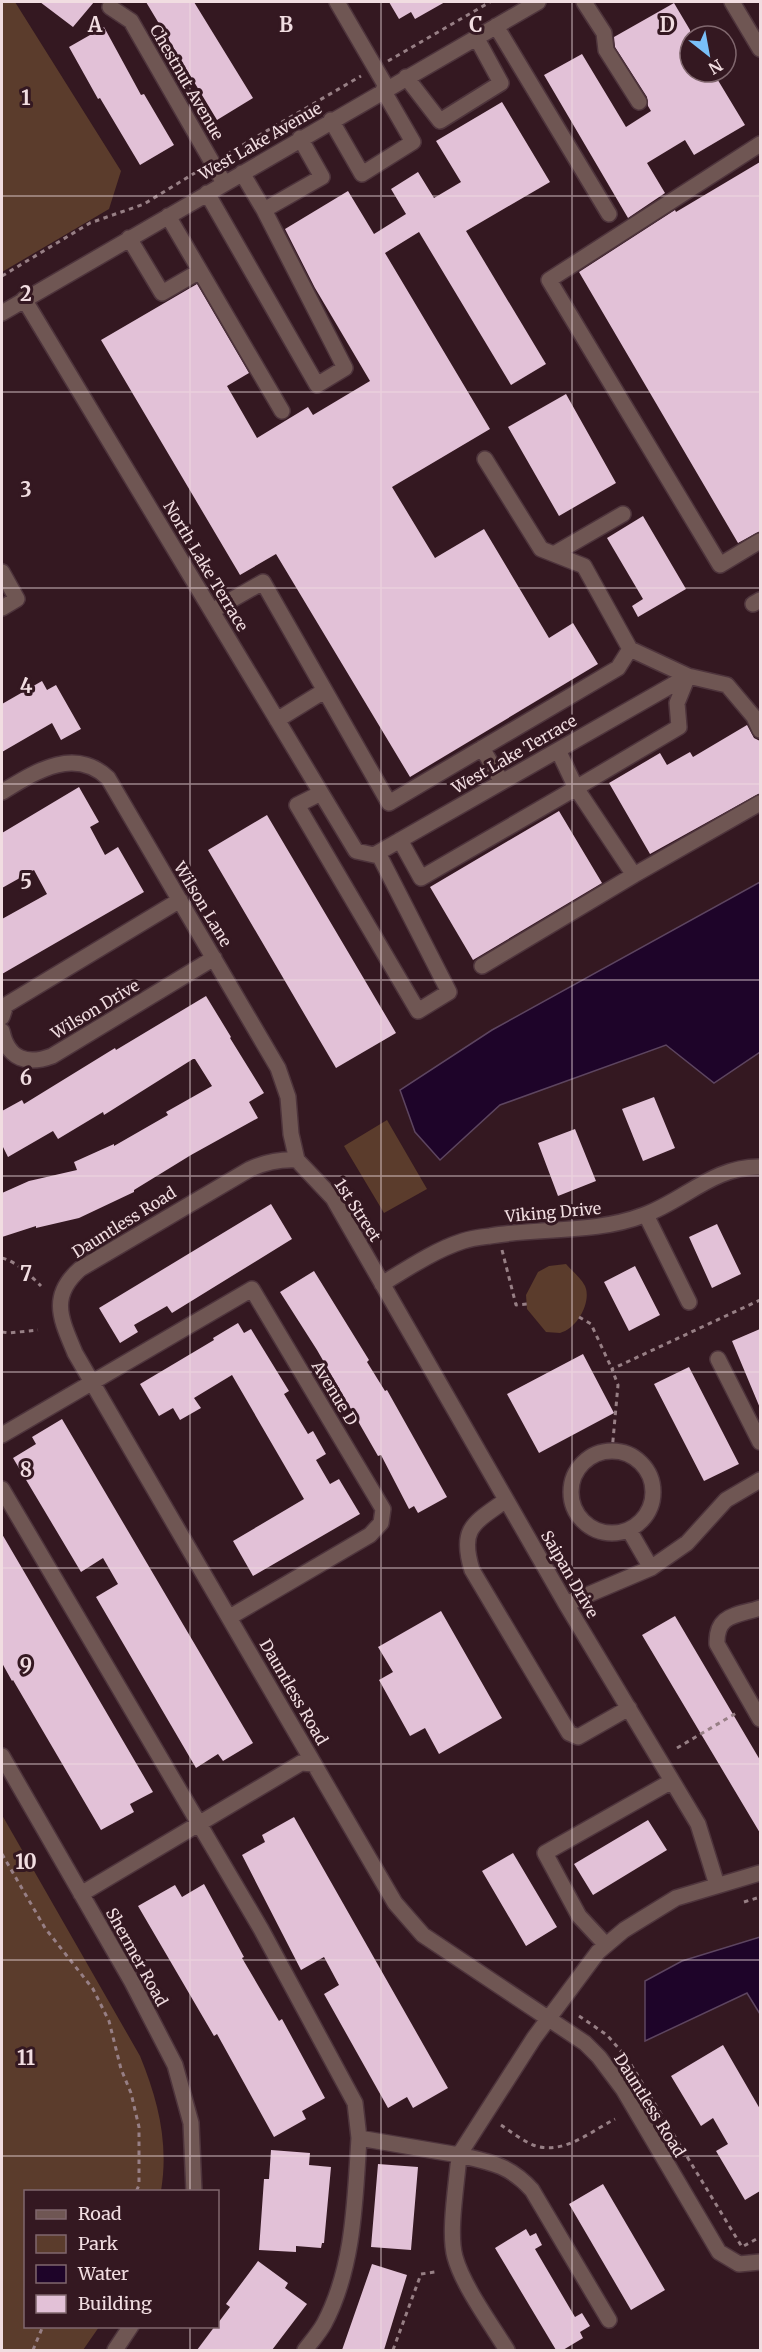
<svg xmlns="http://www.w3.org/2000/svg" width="762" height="2352" font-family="Merriweather,serif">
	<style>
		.green { fill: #5b3c2c }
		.water { fill: #1e0429; stroke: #5d4560; stroke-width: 1.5 }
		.building { fill: #e2c1d7 }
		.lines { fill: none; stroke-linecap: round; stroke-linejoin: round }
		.minor-casing { stroke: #4e343c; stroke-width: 18 }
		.path { stroke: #977f85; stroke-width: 3; stroke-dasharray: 4.5 4.5; stroke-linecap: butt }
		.minor { stroke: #6f5653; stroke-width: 15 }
		.grid { fill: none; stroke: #f1dde1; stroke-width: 1.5; stroke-opacity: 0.55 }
		.labels { text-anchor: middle; stroke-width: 6; stroke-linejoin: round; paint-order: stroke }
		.street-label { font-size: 16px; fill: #f1dde1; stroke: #341821 }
		.grid-label { font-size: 20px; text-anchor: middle; font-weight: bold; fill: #f1dde1; stroke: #341821; stroke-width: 6; stroke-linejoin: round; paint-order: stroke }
	</style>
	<rect width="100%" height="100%" fill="#341821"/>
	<path class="green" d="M2 2H15L121 171 109 209 2 272Z
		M387 1120 427 1189 384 1213 344 1146Z
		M566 1264C572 1271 581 1278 585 1286 592 1302 577 1329 560 1333 556 1333 550 1332 546 1332L527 1309 526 1295 538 1272 549 1266Z
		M2 1815 140 2056C158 2100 169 2143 161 2191L26 2192V2326L99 2327 83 2350H2Z"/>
	<path class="water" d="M760 882V1052L714 1083 666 1045 500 1105 440 1160 415 1132 400 1090 492 1030Z
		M760 1937V2014L747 1993 645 2041V1981L682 1961Z"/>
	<path class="building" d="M40 2H94L73 27Z
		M146 2H194L253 98 217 120Z
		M389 2H445L415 19 411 12 399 19Z
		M674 3 690 30V72H713L745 125 694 155 685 140 647 163 665 193 628 218 544 75 582 54 626 127 651 111 648 106 647 97 615 47 614 37Z
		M104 27 141 95 144 94 174 145 140 165 100 98 98 99 69 47Z
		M502 102 550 182 466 231 546 364 511 385 419 232 385 253 490 429 392 487 435 558 484 529 549 638 573 623 598 664 410 777 276 554 240 575 101 340 197 284 249 373 227 386 257 438 308 407 313 415 370 381 315 288 285 229 348 191 374 234 406 214 391 189 418 172 434 198 461 182 436 141Z
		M760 162V531L738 543 579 272 675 210 676 212Z
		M566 394 616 483 559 516 508 427Z
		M643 516 686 589 638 617 632 606 643 599 607 538Z
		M42 681 47 690 56 685 81 729 61 740 52 723 2 752V704Z
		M747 725 754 738 760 741V793L650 854 609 783 660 753 667 765 690 752 693 757Z
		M79 787 99 822 90 827 105 855 118 847 144 892 2 974V919L47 894 34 870 2 888V833Z
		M559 811 602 883 473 960 430 887Z
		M267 815 396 1033 336 1068 208 850Z
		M206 996 231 1037 230 1038 264 1093 249 1102 258 1118 191 1155 134 1190V1192L79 1218 36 1228V1226L2 1237V1193L29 1181 77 1170 74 1162 114 1144V1146L168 1115 166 1112 212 1086 195 1059H193L104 1115 103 1112 58 1139 53 1131 8 1157 2 1145V1111L22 1100 24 1104 115 1048 116 1050Z
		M654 1097 675 1148 643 1161 622 1109Z
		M575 1129 596 1181 558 1196 538 1143Z
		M271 1204 292 1239 172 1313 167 1306 134 1325 138 1332 120 1343 99 1308Z
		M717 1224 741 1274 712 1288 689 1237Z
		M635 1266 660 1315 629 1331 604 1282Z
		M314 1271 369 1360 367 1362 385 1391 387 1390 447 1497 418 1513 414 1506 409 1509 381 1455 378 1456 317 1350 280 1292Z
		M238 1323 244 1333 251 1329 289 1391 284 1394 308 1434 313 1431 326 1454 316 1460 330 1484 339 1479 360 1514 253 1576 233 1541 304 1499 232 1375 194 1398 201 1408 180 1420 173 1408 159 1416 140 1384 214 1340 213 1338Z
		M760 1329V1408L732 1341Z
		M583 1354 614 1413 539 1453 507 1394Z
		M689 1367 739 1464 704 1481 654 1384Z
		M62 1419 253 1743 223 1761 218 1754 196 1768 96 1597 118 1584 103 1558 81 1572 13 1458 36 1444 32 1437Z
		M2 1534 153 1792 130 1804 134 1812 101 1830 13 1680 12 1681 2 1663Z
		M441 1611 502 1718 439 1754 425 1728 410 1736 379 1680 393 1672 378 1647Z
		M675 1616 760 1760V1833L642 1635Z
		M294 1817 448 2088 413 2108 407 2097 388 2108 324 1994 339 1985 324 1957 301 1970 242 1855 265 1842 262 1835Z
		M648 1820 667 1850 593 1895 574 1864Z
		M513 1853 557 1927 526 1946 482 1871Z
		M204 1884 244 1957 242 1958 279 2021 282 2019 325 2098 302 2111 306 2119 274 2137 217 2034 214 2036 138 1906 175 1885 182 1897Z
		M723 2045 760 2109V2191L745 2200 716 2151 728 2144 713 2118 701 2126 671 2076Z
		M271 2150 310 2153 309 2165 331 2167 324 2243H322L321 2248 296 2246V2252L259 2250 264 2179H269Z
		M378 2164 418 2167 411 2250 371 2247Z
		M603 2184 665 2290 631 2310 569 2204Z
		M526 2229 530 2236 536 2233 542 2245 535 2249 575 2317 582 2313 590 2326 580 2332 583 2338 563 2350H556L495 2248Z
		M258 2261 288 2283 285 2288 307 2304 272 2350H197L215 2326H218V2323L230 2307 226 2304Z
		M372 2264 407 2275 384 2350H342Z"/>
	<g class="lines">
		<g class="minor-casing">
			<path id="minor" d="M337 2 387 88
				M584 2 604 33 606 50 639 102
				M732 2 760 49
				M110 7 131 21 224 183
				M496 26 609 214
				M406 77 440 121 501 83 476 37
				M331 120 362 174 413 142 383 90
				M760 144 549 280 720 565 760 541
				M242 173 264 210 322 177 300 138
				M207 193 317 385 345 368 264 210
				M168 216 282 411
				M129 238 162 293 200 271
				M24 299 356 851 374 855 688 676
				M2 313 538 2
				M485 459 541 549 584 566 630 649 688 676 727 685 754 717 760 730
				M554 554 623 514
				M2 572 17 599 2 608
				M753 604 760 600
				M212 611 263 582 389 803 618 668 630 649
				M688 676 677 703 679 727 576 788 634 875 760 803
				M277 720 324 691
				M482 748 502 782
				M2 792C35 772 74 746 108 778L278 1068 288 1097 291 1134 297 1160 333 1198 566 1604 698 1824 717 1885
				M321 793 297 805 418 1011 449 992 378 853
				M400 840 421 878 576 788 558 750
				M482 966 634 875
				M2 1017 6 1005 180 900
				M2 1031C8 1060 28 1065 52 1056L214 958
				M297 1160C280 1159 266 1162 250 1169L80 1269C48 1297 62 1321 75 1353L395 1903 423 1935 585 2043 599 2057 623 2089 719 2252 739 2264 760 2262
				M646 1215 689 1302
				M382 1284C408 1268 435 1250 463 1241 472 1238 482 1237 490 1236 542 1227 594 1234 644 1215 685 1200 714 1166 760 1167
				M718 1359 760 1442
				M2 1435 252 1289 383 1509 381 1523 370 1535 230 1617
				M571 1492a41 41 0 1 1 82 0a41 41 0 1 1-82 0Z
				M2 1489 261 1929 355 2103 359 2138 459 2155C457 2183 448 2232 455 2257 463 2286 491 2324 507 2350
				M506 1500C474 1523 459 1528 472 1570L569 1733 578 1737 629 1708
				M629 1530 651 1568
				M566 1604 651 1568 687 1543 726 1500 760 1480
				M760 1608C736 1616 716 1614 717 1644L760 1719
				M2 1756 132 1982 175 2065 191 2123 194 2192
				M81 1894 301 1763 314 1764
				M606 1945 579 1916 545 1853 672 1781
				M609 2320 532 2190C510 2165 490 2162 459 2155L534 2038 598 1952 624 1930 676 1898 760 1873
				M115 2350 131 2326
				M305 2350C311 2342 319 2333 324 2324 354 2268 355 2200 359 2138"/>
		</g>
		<path class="path" d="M388 61 490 2
			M227 154 361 76
			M2 276 90 223 144 204 198 171
			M502 1250 516 1305 527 1304
			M2 1258C17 1262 30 1275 41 1286
			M579 1317 591 1324 612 1369
			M2 1332 9 1333 38 1330
			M612 1451 618 1385 612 1369 760 1300
			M677 1748 738 1712
			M2 1854 45 1928 93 1989 109 2021 121 2069 131 2093 139 2127V2185L136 2192
			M744 1902 760 1897
			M579 2016 607 2035 627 2058 742 2247 760 2237
			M501 2125C511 2132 522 2140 533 2145 562 2156 590 2132 615 2119
			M33 2350 43 2326
			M393 2350 421 2274 435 2272"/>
		<use href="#minor" class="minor"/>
	</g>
	<path class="grid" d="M190 2V2192M381 2V2350M572 2V2350M2 196H760M2 392H760M2 588H760M2 784H760M2 980H760M2 1176H760M2 1372H760M2 1568H760M2 1764H760M2 1960H760M2 2156H760M190 2326V2350"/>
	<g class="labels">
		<g class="street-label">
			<text transform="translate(187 82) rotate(60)" y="6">Chestnut Avenue</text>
			<text transform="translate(260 141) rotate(-30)" y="6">West Lake Avenue</text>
			<text transform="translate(206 566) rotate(59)" y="6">North Lake Terrace</text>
			<text transform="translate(514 754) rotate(-30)" y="6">West Lake Terrace</text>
			<text transform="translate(203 904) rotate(59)" y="6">Wilson Lane</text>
			<text transform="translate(95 1009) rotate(-31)" y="6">Wilson Drive</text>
			<text transform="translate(358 1210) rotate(57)" y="6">1st Street</text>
			<text transform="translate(553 1212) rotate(-5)" y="6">Viking Drive</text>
			<text transform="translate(124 1222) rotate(-32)" y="6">Dauntless Road</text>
			<text transform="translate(335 1393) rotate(59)" y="6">Avenue D</text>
			<text transform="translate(570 1574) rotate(60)" y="6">Saipan Drive</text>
			<text transform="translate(294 1692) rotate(60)" y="6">Dauntless Road</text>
			<text transform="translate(137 1957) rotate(61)" y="6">Shermer Road</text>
			<text transform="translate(650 2105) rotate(58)" y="6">Dauntless Road</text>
		</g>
	</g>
	<g class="grid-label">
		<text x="95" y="32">A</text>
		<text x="286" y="32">B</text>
		<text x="476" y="32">C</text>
		<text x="667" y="32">D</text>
		<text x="26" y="105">1</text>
		<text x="26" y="301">2</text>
		<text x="26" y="497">3</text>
		<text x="26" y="693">4</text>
		<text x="26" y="889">5</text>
		<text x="26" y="1085">6</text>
		<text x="26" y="1281">7</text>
		<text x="26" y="1477">8</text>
		<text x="26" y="1673">9</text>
		<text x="26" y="1869">10</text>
		<text x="26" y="2065">11</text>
	</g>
	<rect width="762" height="2352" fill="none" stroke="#f1dde1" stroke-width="6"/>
	<rect x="24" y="2190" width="195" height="138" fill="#341821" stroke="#80676e" stroke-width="1.5"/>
	<rect x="36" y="2210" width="30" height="9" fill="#6f5653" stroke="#80676e" stroke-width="1.5"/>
	<text x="78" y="2220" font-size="18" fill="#f1dde1">Road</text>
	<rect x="36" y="2235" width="30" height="18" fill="#5b3c2c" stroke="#80676e" stroke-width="1.5"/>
	<text x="78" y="2250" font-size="18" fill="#f1dde1">Park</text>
	<rect x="36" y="2265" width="30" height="18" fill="#1e0429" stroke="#80676e" stroke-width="1.5"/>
	<text x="78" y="2280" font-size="18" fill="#f1dde1">Water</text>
	<rect x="36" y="2295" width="30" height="18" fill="#e2c1d7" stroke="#80676e" stroke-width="1.5"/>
	<text x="78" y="2310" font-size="18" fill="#f1dde1">Building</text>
	<g transform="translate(708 54) rotate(149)"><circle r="28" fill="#341821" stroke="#80676e" stroke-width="1.5"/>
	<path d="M0-4.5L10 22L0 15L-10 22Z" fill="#79bff8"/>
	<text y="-9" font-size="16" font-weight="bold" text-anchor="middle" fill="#f1dde1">N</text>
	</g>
</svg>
